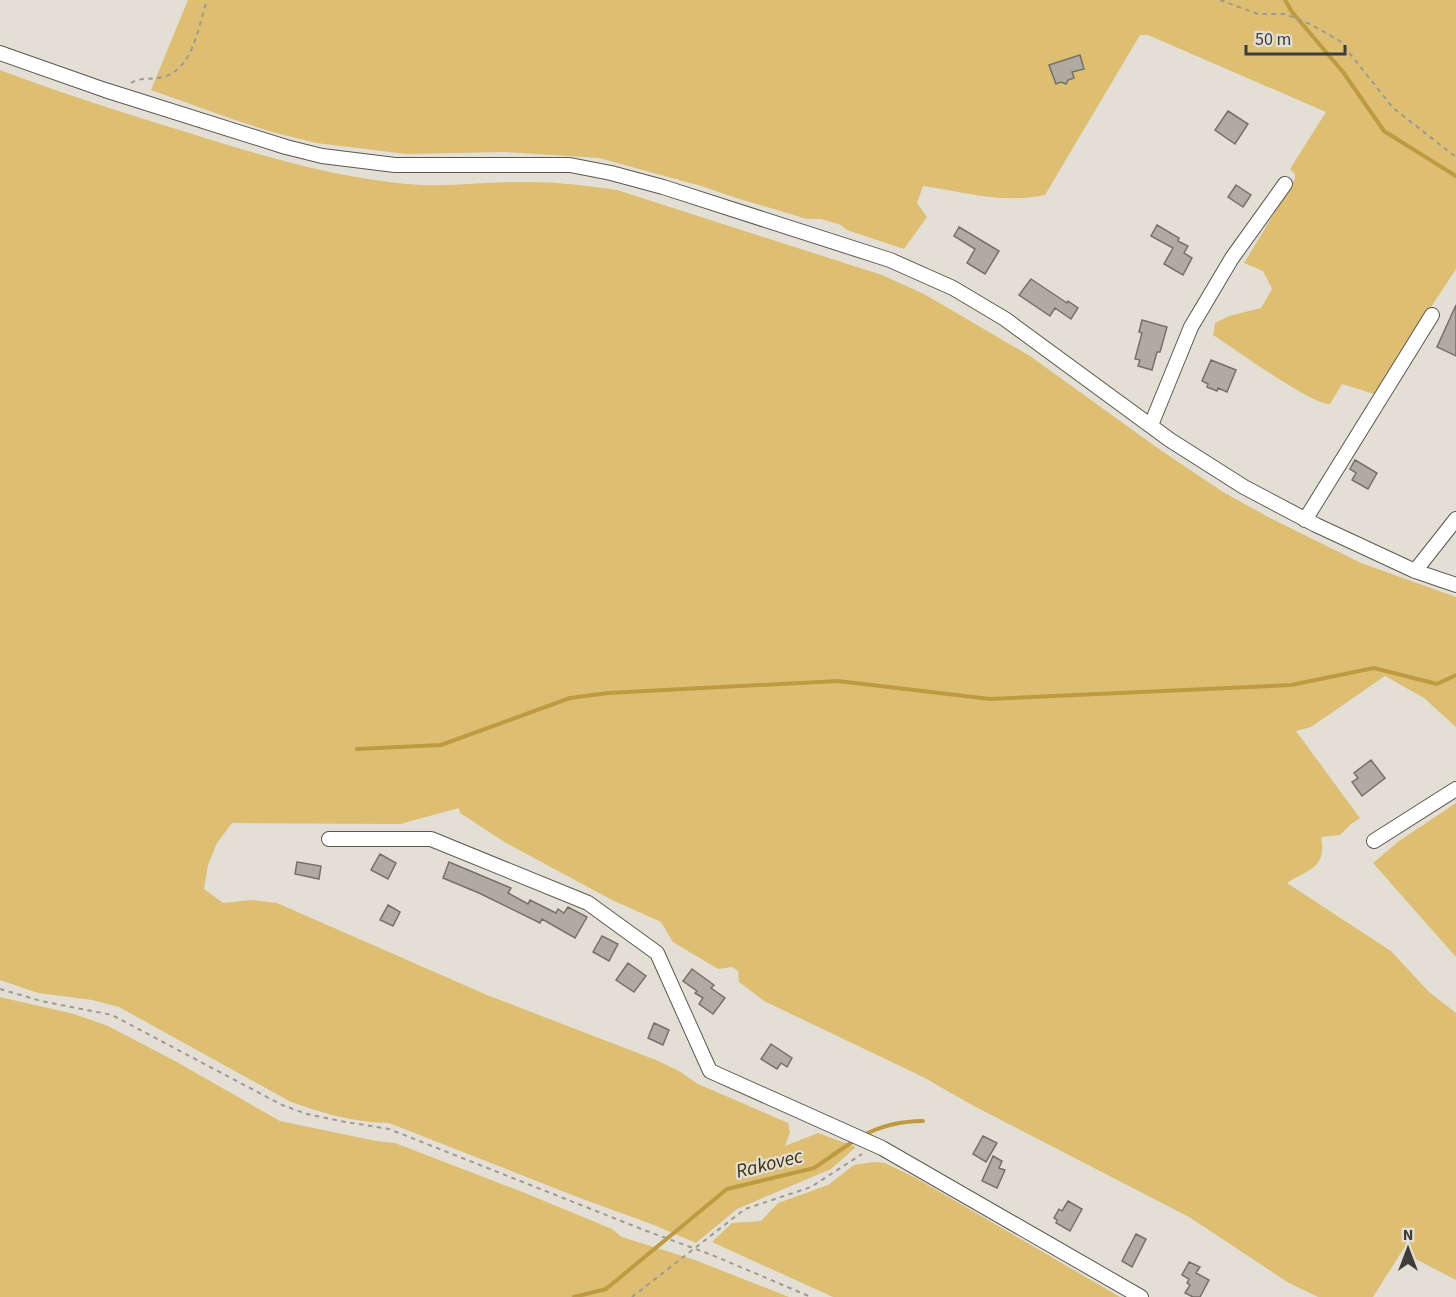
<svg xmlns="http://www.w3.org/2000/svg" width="1456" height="1297" font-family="'Source Sans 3',sans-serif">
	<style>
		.green { fill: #ddbe73 }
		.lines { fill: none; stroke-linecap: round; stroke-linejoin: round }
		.stream { stroke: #be9b41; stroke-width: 4 }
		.building { fill: #afaba1; stroke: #757168; stroke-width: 1.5 }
		.minor-casing { stroke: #5b584f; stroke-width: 16 }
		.path { stroke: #9d9a92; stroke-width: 2; stroke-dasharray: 4.5 4.5; stroke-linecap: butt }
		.minor { stroke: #fff; stroke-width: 14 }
		.labels { text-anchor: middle; stroke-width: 4.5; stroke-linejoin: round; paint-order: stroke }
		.water-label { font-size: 20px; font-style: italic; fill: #3f3008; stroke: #e4dfd5 }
	</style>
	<rect width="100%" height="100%" fill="#e4dfd5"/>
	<path class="green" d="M188 0H1456V269L1374 394 1342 384 1330 404C1313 406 1232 347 1213 335L1215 323 1229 316 1261 308 1272 289 1263 271 1244 263 1295 179V174L1290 169 1326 112 1148 35H1140L1045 195C1002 204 964 192 923 186L917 203 927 217 904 249 847 230 841 225 821 219H807L733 197 701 186 599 158 505 152 407 154 316 143 272 132 232 119 151 90Z
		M0 70C61 93 123 113 186 132 259 155 331 177 407 184 449 188 489 181 530 182 559 182 588 186 617 190L882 275 924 294 1030 356 1159 449 1223 492 1270 518 1361 563 1456 597V727L1424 698 1385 676 1311 727 1296 731 1360 818 1351 824 1340 835 1321 837C1327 868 1309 869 1287 883L1391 951 1429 992 1456 1013V1280L1404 1253V1248L1373 1297H1318L1289 1283 1189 1217 972 1105 923 1077 764 1001 739 982 738 971 732 967 718 969 673 942 661 922 612 900 506 843 460 813 459 808 400 824 232 823 217 843 208 865 204 889 223 903 251 900 277 903 487 995 656 1060 679 1071 698 1084 788 1123 790 1132 785 1146 818 1133 856 1147 831 1169 737 1209 696 1243 654 1225 572 1195 389 1123C356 1123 322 1113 291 1102L119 1007 92 1000 38 993 0 980Z
		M1456 803V957L1373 863 1399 841Z
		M0 997 74 1014 108 1026 175 1061 280 1121 376 1141 395 1143 525 1193 612 1229 622 1237 695 1260 789 1297H0Z
		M874 1162 885 1163 916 1178 1120 1297H833L712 1242 732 1223 761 1221 778 1203 828 1185 854 1165Z"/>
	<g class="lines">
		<path class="stream" d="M1285 0 1292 12 1343 72 1384 131 1456 176
			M357 749 441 745 570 698 608 693 838 681 990 699 1291 685 1374 668 1437 684 1456 675
			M864 1135C883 1125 902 1121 923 1121
			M574 1297 606 1289 727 1189 814 1168 855 1140"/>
	</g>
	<path class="building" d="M1080 55 1084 69 1072 72 1074 78 1068 80 1066 84 1061 82 1056 84 1049 65Z
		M1228 111 1248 124 1235 144 1215 130Z
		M1236 185 1251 195 1243 207 1228 197Z
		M1157 225 1179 238 1178 241 1188 246 1184 253 1192 258 1183 275 1164 264 1173 248 1151 236Z
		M959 227 999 251 985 274 967 263 975 249 954 236Z
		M1031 279 1067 303 1068 301 1078 308 1071 319 1055 308 1050 316 1019 295Z
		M1456 305V356L1437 347Z
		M1142 320 1167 327 1160 352H1157L1152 370 1138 366 1140 360 1135 359 1142 333 1139 332Z
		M1211 360 1236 370 1227 392 1218 388 1217 391 1207 387 1208 384 1202 381Z
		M1355 460 1377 473 1368 489 1352 480 1356 473 1350 469Z
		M1371 760 1385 778 1362 796 1352 782 1358 778 1354 773Z
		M380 854 396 863 388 879 371 870Z
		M297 862 321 866 319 879 295 874Z
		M449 862 511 888 508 893 528 904 530 900 556 913 558 909 564 913 568 907 587 917 575 938 542 919 540 923 479 893 443 878Z
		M388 905 400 912 393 926 380 920Z
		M602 936 618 944 609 961 593 952Z
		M628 963 646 976 634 992 616 980Z
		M692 969 714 985 711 988 725 998 713 1014 699 1004 703 998 695 993 697 991 683 981Z
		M654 1023 669 1030 663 1045 648 1038Z
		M771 1044 792 1058 787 1067 781 1063 777 1069 761 1059Z
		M983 1136 997 1143 986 1162 973 1154Z
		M993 1156 1002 1161 999 1168 1005 1170 997 1188 982 1181Z
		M1068 1201 1082 1209 1070 1231 1056 1223 1057 1220 1054 1218 1059 1209 1062 1211Z
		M1136 1234 1146 1239 1132 1267 1122 1261Z
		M1189 1262 1200 1267 1196 1273 1209 1280 1200 1297H1193L1185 1293 1190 1285 1187 1283 1189 1279 1182 1275Z"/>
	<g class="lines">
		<g class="minor-casing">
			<path id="minor" d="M0 53 105 90 286 147 322 156 395 165H570L611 173 663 187 890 260 953 288 1005 319 1170 440 1244 487 1316 525 1415 571 1456 585
				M1151 425 1191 327 1232 258 1285 184
				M1305 520 1432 315
				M1415 571 1456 519
				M329 839H431L588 903 657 953 710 1071 882 1148 1141 1297
				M1374 841 1456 789"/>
		</g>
		<path class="path" d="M1220 0 1258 14H1285L1310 24 1340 41 1393 108 1456 157
			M131 83C140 77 152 80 163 77 194 69 198 26 207 0
			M0 989 41 1001 112 1015 282 1105 307 1114 340 1121 389 1129 644 1230 712 1255 811 1297
			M632 1297 745 1209 811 1187 862 1154"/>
		<use href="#minor" class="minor"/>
	</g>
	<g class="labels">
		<g class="water-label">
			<text transform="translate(769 1163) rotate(-14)" y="7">Rakovec</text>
		</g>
	</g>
	<g transform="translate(1408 1249)" stroke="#e4dfd5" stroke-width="4.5" paint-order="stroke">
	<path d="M0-4.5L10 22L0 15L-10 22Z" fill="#3e3d39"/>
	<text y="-9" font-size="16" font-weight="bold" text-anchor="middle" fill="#3e3d39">N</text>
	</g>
	<path d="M1246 45v9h99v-9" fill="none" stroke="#3e3d39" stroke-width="3"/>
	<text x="1255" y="45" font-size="18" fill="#3e3d39" stroke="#e4dfd5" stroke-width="4.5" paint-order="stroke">50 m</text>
</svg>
